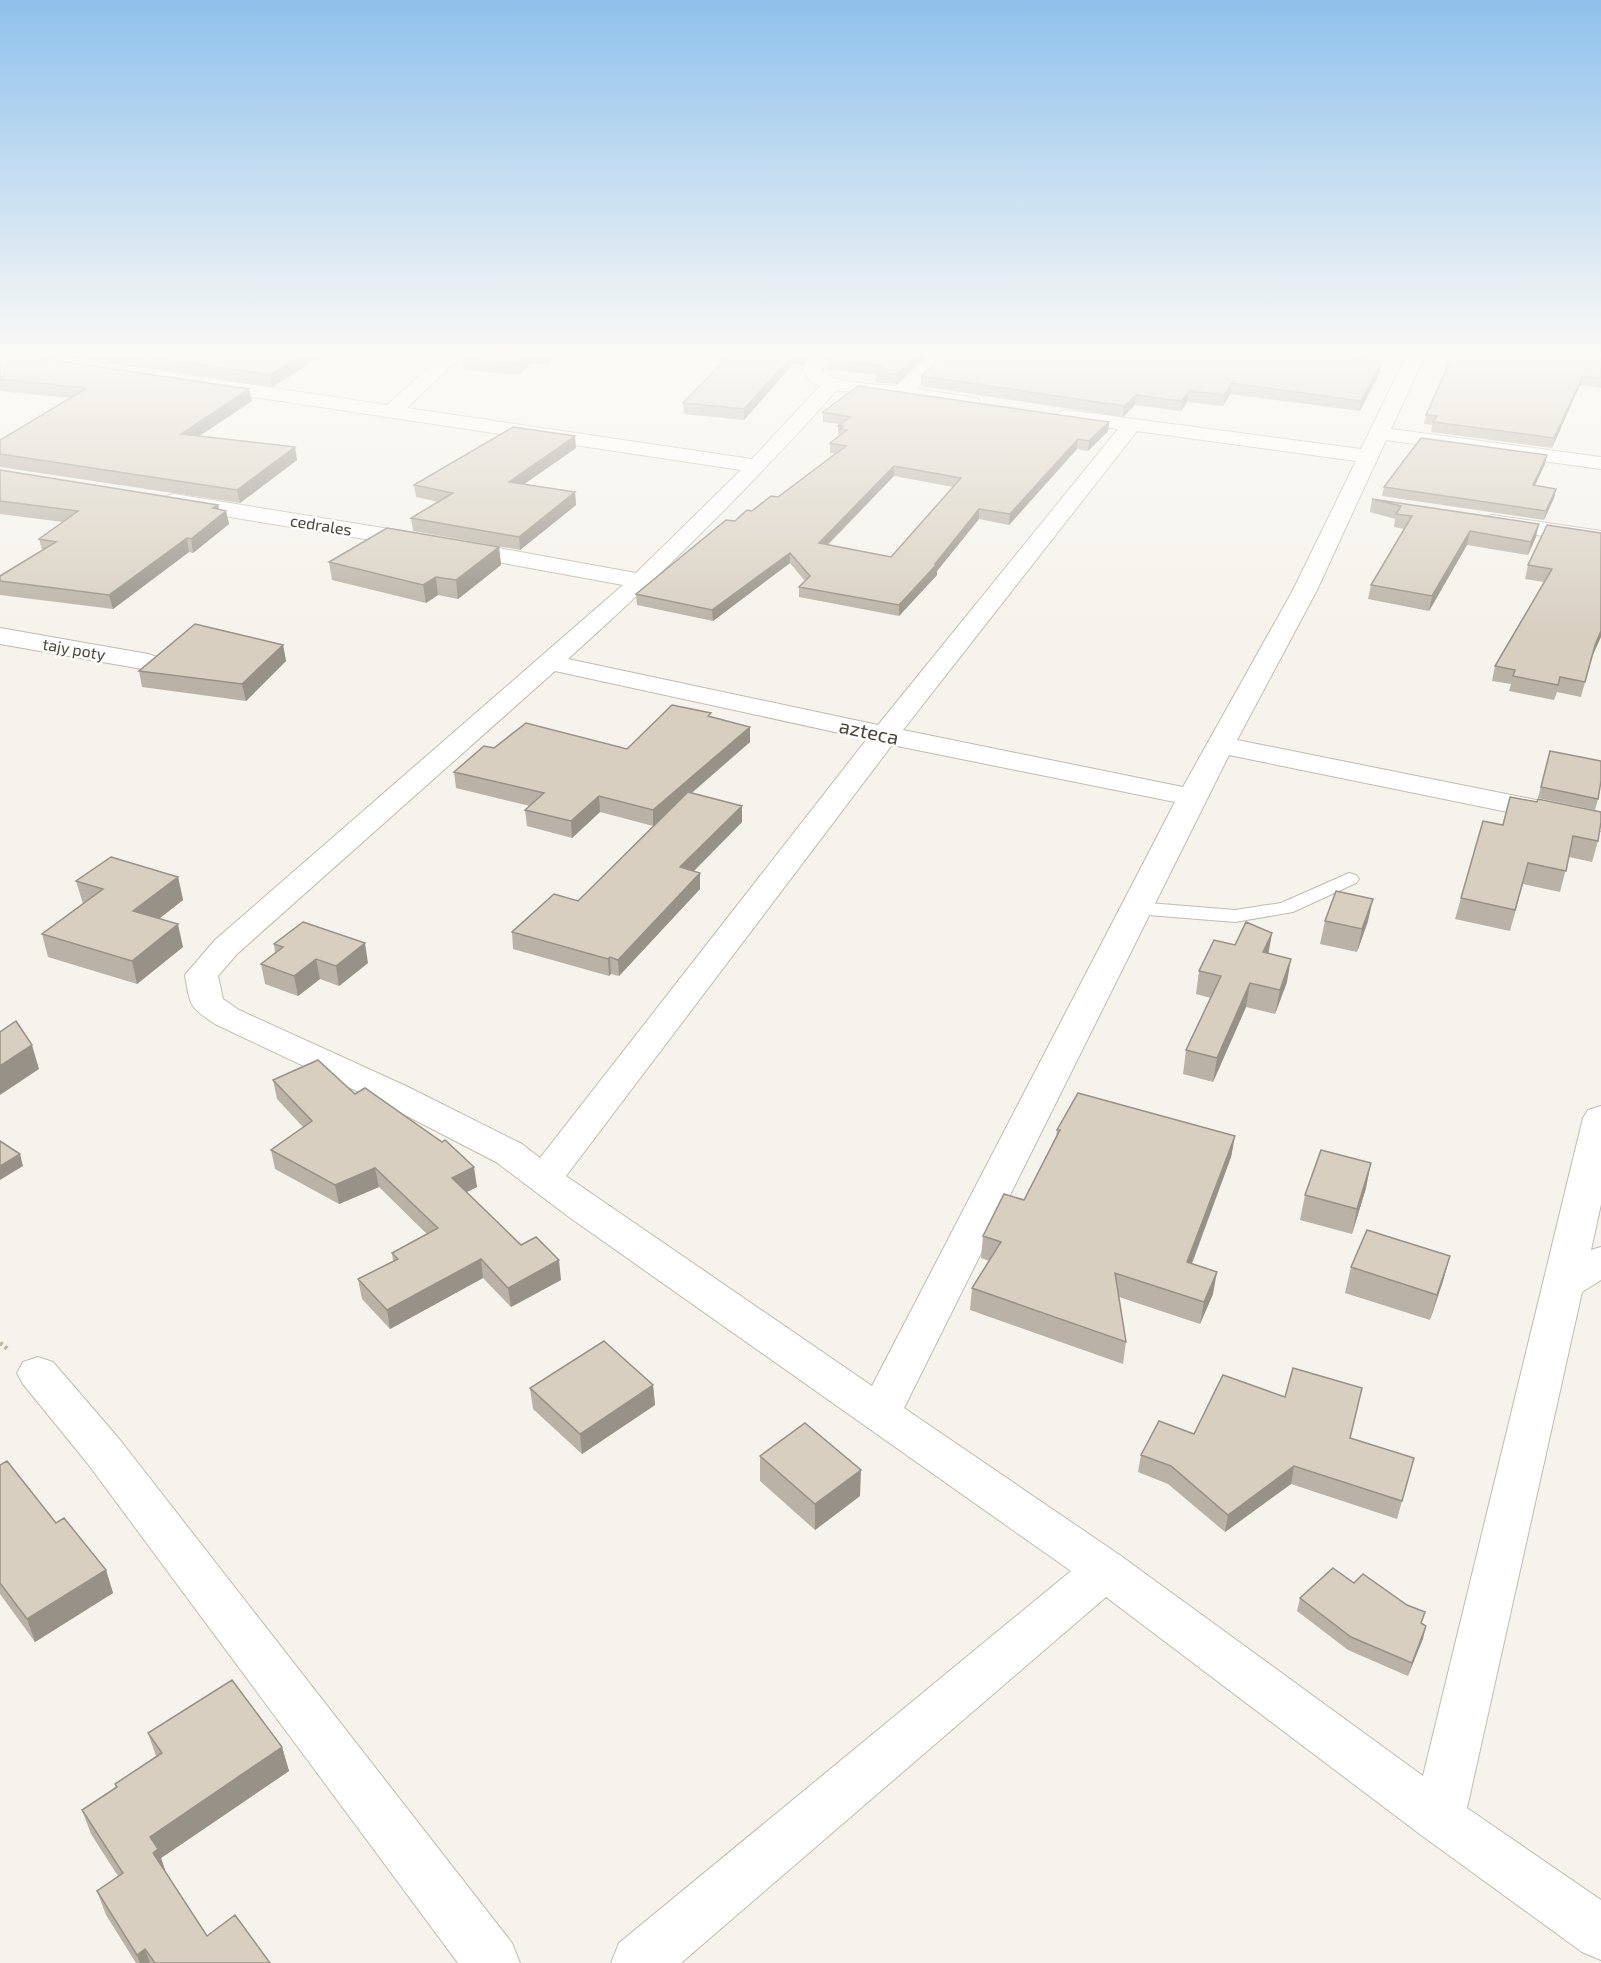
<svg xmlns="http://www.w3.org/2000/svg" width="1601" height="1963" font-family="'Exo 2',sans-serif">
	<style>
		.lines { fill: none; stroke-linecap: round; stroke-linejoin: round }
		.service-casing { stroke: #c2bbae; stroke-width: 2 }
		.minor-casing { stroke: #c2bbae; stroke-width: 2 }
		.path { stroke: #c4b79f; stroke-width: 4.5; stroke-dasharray: 3 3; stroke-linecap: butt }
		.service { fill: #fff; fill-rule: evenodd }
		.minor { fill: #fff; fill-rule: evenodd }
		.wall { fill: #bab2a6; fill-rule: evenodd }
		.shaded-wall { fill: #979187 }
		.building { fill: #d8cfc1; stroke: #979187; stroke-width: 1.5; fill-rule: evenodd }
		.labels { text-anchor: middle; stroke-width: 5; stroke-linejoin: round; paint-order: stroke }
		.far-street-label { font-size: 16px; fill: #4b4439; stroke: #fff }
		.street-label { font-size: 20px; fill: #4b4439; stroke: #fff }
	</style>
	<rect width="100%" height="100%" fill="#f6f3ec"/>
	<g class="lines">
		<g class="service-casing">
			<path id="service" d="M1349 873 1356 875 1359 879 1356 883 1293 912 1235 922 1136 914 1129 912 1126 908 1129 904 1136 902 1235 910 1281 903Z"/>
		</g>
		<g class="minor-casing">
			<path id="minor" d="M178 357H200L167 382H153L150 378 153 374Z
				M440 357H460L407 408 752 459 820 386 812 383 803 370 811 357H830L822 370C833 384 877 384 896 386L929 357H949L916 389 977 398 980 402 977 406 970 408 837 390C752 485 663 574 568 659L878 725 1118 429 1059 420 1056 416 1059 412 1066 410 1361 449 1406 357H1424L1391 429 1601 457V469L1386 440 1317 590 1237 740 1601 813V831L1229 755 904 1408 1121 1556 1423 1776 1583 1118 1588 1110 1601 1106V1204L1591 1250 1601 1247V1280L1582 1292 1467 1808 1601 1900V1960L1582 1952 1421 1835 1106 1597 681 1963H611L619 1943 1071 1571 569 1217 496 1162 380 1102 215 1024C189 1007 190 1005 185 975L215 940 623 585 426 549 174 508 166 506 163 501 166 496 174 494 426 535 636 573 741 470 207 390 200 388 197 384 200 380 207 378 387 405ZM1137 431 1356 461 1293 590 1183 787 903 730ZM555 671 867 739 540 1158 522 1144 406 1086 239 1010 223 999 218 976 237 954ZM892 745 1175 802 872 1386 566 1176Z
				M1493 515 1601 531V545L1485 527 1482 522 1485 517Z
				M0 628 148 654 157 657 161 662 157 667 148 670 0 644Z
				M38 1357 53 1362 120 1440 512 1943 520 1963H458L88 1464 23 1384 17 1373 23 1362Z"/>
		</g>
		<path class="path" d="M0 1343 9 1350"/>
		<use href="#service" class="service"/>
		<use href="#minor" class="minor"/>
	</g>
	<path class="wall" d="M0 357 249 389 252 401 199 436 297 460 240 503 0 467V440L70 398 0 391Z
		M66 357H320L272 387Z
		M464 357H556L548 365 530 364 519 375 463 370 462 359Z
		M718 357H809L803 366 793 364 744 420 684 414 683 403 723 362H718Z
		M826 357H925L896 384 875 382 876 375 825 369Z
		M1601 357V388L1580 385 1552 448 1431 432 1432 425 1424 424 1426 415Z
		M1382 362 1380 372 1360 411 1230 394 1223 406 1187 402 1181 411 1135 405 1123 417 921 386V376Z
		M823 412 1109 422 1108 431 1088 451 1077 449 1009 525 979 519 937 571V575L899 616 799 597V587L805 581 790 563 713 621 637 605 636 594 735 521 778 497 835 453H830V443L840 435H838V426L839 424 823 422ZM894 476 953 487 891 557 828 545Z
		M576 448 524 484 575 492 576 505 520 550 413 531 411 518 438 502 416 497 414 485Z
		M1545 464 1535 485 1556 489 1554 498 1544 520 1382 496 1384 487Z
		M0 470 218 505 219 509 226 511 229 524 193 553 189 552 113 609 0 595V576L42 550 39 539 63 522 0 514Z
		M1372 499 1536 537 1528 555 1467 545 1429 611 1368 599 1371 585 1404 529 1394 527 1395 519 1370 512Z
		M1547 525 1591 659 1581 697 1557 692 1554 700 1509 691 1511 684 1492 681 1495 666 1544 582 1525 579 1528 565Z
		M499 547 501 565 458 599 438 595 426 603 332 580 329 562Z
		M283 645 286 661 246 701 142 687 139 671Z
		M711 716 750 742 692 793 742 806V822L694 871 700 873V889L619 976 611 974 609 976 513 949 512 932 578 901 653 826 600 812 572 838 527 826 525 810 530 806 456 788 454 772 494 748 627 749Z
		M1550 751 1598 799 1595 810 1538 798Z
		M1510 797 1598 841 1592 862 1569 857 1560 892 1523 884 1510 931 1455 919 1461 898 1503 825Z
		M178 877 183 900 159 919 183 947 137 984 48 957 42 934 83 904 76 881Z
		M1325 921H1368L1357 952 1320 944Z
		M1272 933 1268 953 1287 982 1275 1014 1246 1007 1213 1082 1183 1074 1186 1050 1211 998 1196 994 1199 971 1235 945Z
		M274 944 368 963 339 986 320 979 298 996 265 984 261 964 275 953Z
		M273 1080 355 1094 477 1187 466 1192 521 1245 561 1280 511 1307 483 1278 390 1329 362 1299 358 1279 393 1261 392 1253 427 1234 379 1187 339 1204 275 1169 271 1150 303 1127 277 1099Z
		M1057 1130 1235 1136 1231 1157 1192 1264 1213 1294 1200 1324 1119 1297 1126 1342 1123 1364 970 1310 972 1288 989 1261 981 1258 983 1236 1024 1200 1056 1136Z
		M1366 1188 1352 1234 1300 1220 1305 1195Z
		M1450 1256 1443 1281 1430 1320 1345 1293 1351 1267Z
		M653 1385 655 1405 582 1454 533 1409 530 1388Z
		M1194 1434 1350 1438 1414 1458 1397 1519 1291 1484 1225 1532 1168 1484 1138 1472 1141 1455Z
		M760 1456 860 1496 815 1530 760 1481Z
		M0 1465 56 1523 106 1570 113 1593 35 1642 0 1594Z
		M1354 1583 1421 1624 1426 1626 1408 1676 1348 1650 1297 1611 1300 1598Z
		M148 1733 282 1747 289 1771 161 1858 166 1873 207 1936 270 1963H136L106 1915 97 1891 118 1876 91 1834 82 1810 116 1788 115 1784 156 1756Z"/>
	<path class="shaded-wall" d="M299 357H320L272 387 270 375Z
		M524 357H529L530 364 519 375 518 363Z
		M548 357H556L548 365Z
		M791 357H793V364L744 420V409Z
		M803 357H809L803 366Z
		M915 357H925L896 384 897 374Z
		M1382 362 1380 372 1360 411 1361 401Z
		M1583 376 1580 385 1552 448 1554 438Z
		M1231 383 1230 394 1223 406 1225 395Z
		M249 389 252 401 183 447 181 434Z
		M1189 391 1187 402 1181 411 1182 401Z
		M1136 395 1135 405 1123 417 1124 406Z
		M1109 422 1108 431 1088 451 1089 441Z
		M575 436 576 448 510 494 509 482Z
		M1078 439 1077 449 1009 525 1010 514Z
		M295 447 297 460 240 503 237 490Z
		M1547 455 1545 464 1531 494 1533 485Z
		M894 466V476L819 553V543Z
		M1556 489 1554 498 1544 520 1546 511Z
		M575 492 576 505 520 550 519 537Z
		M218 505 220 516 226 511 229 524 193 553 191 539 213 508Z
		M979 509V519L937 571V575L899 616V605L935 564Z
		M1539 524 1536 537 1528 555 1531 542Z
		M1470 531 1467 545 1429 611 1432 596Z
		M187 538 189 552 113 609 109 595Z
		M499 547 501 565 458 599 456 580Z
		M790 553V563L713 621 712 610Z
		M436 577 438 595 426 603 423 585Z
		M1601 631V637L1591 659 1581 697 1595 645Z
		M283 645 286 661 246 701 242 684Z
		M750 727V742L653 826V810Z
		M599 796 600 812 572 838 571 821Z
		M742 806V822L681 884 680 867Z
		M700 873V889L619 976 618 960Z
		M178 877 183 900 139 934 133 911Z
		M1373 899 1368 921 1357 952 1362 929Z
		M178 924 183 947 137 984 132 961Z
		M1272 933 1268 956 1263 952Z
		M365 943 368 963 339 986 336 966Z
		M610 957 611 974 609 976 608 959Z
		M316 959 320 979 298 996 294 976Z
		M1291 959 1287 982 1275 1014 1280 990Z
		M1250 983 1246 1007 1213 1082 1217 1058Z
		M32 1045 39 1069 0 1095V1066Z
		M1235 1136 1231 1157 1184 1284 1187 1262Z
		M20 1154 23 1166 0 1180V1166Z
		M1371 1163 1366 1188 1352 1234 1357 1209Z
		M474 1167 477 1187 455 1198 452 1178Z
		M375 1168 379 1187 339 1204 335 1185Z
		M1450 1256 1443 1281 1430 1320 1437 1295Z
		M481 1259 483 1278 390 1329 387 1310Z
		M559 1260 561 1280 511 1307 508 1288Z
		M1217 1272 1213 1294 1200 1324 1204 1302Z
		M653 1385 655 1405 582 1454 580 1434Z
		M1294 1466 1291 1484 1225 1532 1228 1515Z
		M861 1470 860 1496 815 1530V1504Z
		M106 1570 113 1593 35 1642 27 1619Z
		M1426 1626 1423 1639 1408 1676 1412 1663Z
		M282 1747 289 1771 161 1858 166 1873 153 1853 150 1837Z
		M145 1949 150 1963H140L137 1955Z"/>
	<path class="building" d="M0 357H33L249 389 181 434 295 447 237 490 0 454V440L87 388 0 379Z
		M146 357H299L270 375Z
		M464 357H524L518 363 462 359Z
		M728 357H791L744 409 683 403Z
		M826 357H915L897 374 876 372 883 366 825 359Z
		M942 357H1349L1382 362 1361 401 1231 383 1225 395 1189 391 1182 401 1136 395 1124 406 921 376Z
		M1452 357H1601V378L1583 376 1554 438 1433 422 1437 416 1426 415Z
		M858 386 1109 422 1089 441 1078 439 1010 514 979 509 935 564H937L899 605 799 587 810 576 790 553 712 610 636 594 726 520 735 521 747 510 752 511 771 496 778 497 846 446 830 443 847 430 840 429 843 426H838L850 417 823 412ZM894 466 961 478 891 557 819 543Z
		M513 427 575 436 509 482 575 492 519 537 411 518 453 493 414 485Z
		M1421 438 1547 455 1533 485 1556 489 1546 511 1384 487Z
		M0 470 218 505 213 508 226 511 191 539 187 538 109 595 0 581V576L56 542 39 539 78 511 0 501Z
		M1372 499 1539 524 1531 542 1470 531 1432 596 1371 585 1412 516 1396 514 1401 506Z
		M1547 525 1601 533V631L1595 645 1585 682 1560 677 1558 685 1513 676 1515 670 1495 666 1552 569 1528 565Z
		M387 528 499 547 456 580 436 577 423 585 329 562Z
		M195 624 283 645 242 684 139 671Z
		M672 705 711 713 708 716 750 727 653 810 599 796 571 821 525 810 544 793 454 772 484 746 494 748 526 723 627 749Z
		M1550 751 1601 761V781L1598 799 1541 787Z
		M688 792 742 806 680 867 700 873 618 960 610 957 608 959 512 932 554 894 578 901Z
		M1510 797 1537 802 1538 799 1601 812V822L1598 841 1573 836 1566 871 1528 863 1515 910 1461 898 1483 821 1503 825Z
		M111 857 178 877 133 911 178 924 132 961 42 934 103 889 76 881Z
		M1336 891 1373 899 1362 929 1325 921Z
		M303 922 365 943 336 966 316 959 294 976 261 964 283 947 274 944Z
		M1246 922 1272 933 1263 952 1291 959 1280 990 1250 983 1217 1058 1186 1050 1221 976 1199 971 1214 940 1235 945Z
		M16 1021 32 1045 0 1066V1032Z
		M318 1060 355 1094 365 1088 442 1142 445 1140 474 1167 452 1178 521 1245 536 1237 559 1260 508 1288 481 1259 387 1310 358 1279 398 1259 392 1253 438 1228 375 1168 335 1185 271 1150 312 1121 273 1080Z
		M1078 1093 1235 1136 1187 1262 1217 1272 1204 1302 1115 1273 1126 1342 972 1288 1001 1242 983 1236 1004 1194 1024 1200 1060 1130H1057Z
		M0 1141 20 1154 0 1166Z
		M1321 1150 1371 1163 1357 1209 1305 1195Z
		M1367 1230 1450 1256 1437 1295 1351 1267Z
		M604 1341 653 1385 580 1434 530 1388Z
		M1293 1368 1362 1388 1350 1438 1414 1458 1402 1501 1294 1466 1228 1515 1171 1466 1141 1455 1159 1421 1194 1434 1223 1375 1285 1397Z
		M805 1423 861 1470 815 1504 760 1456Z
		M7 1461 56 1523 64 1518 106 1570 27 1619 0 1583V1465Z
		M1333 1568 1354 1583 1363 1574 1407 1605 1425 1612 1421 1623 1426 1626 1412 1663 1351 1637 1300 1598Z
		M232 1680 282 1747 150 1837 158 1849 153 1853 207 1936 235 1915 270 1963H155L145 1949 137 1955 97 1891 123 1873 82 1810 117 1787 115 1784 162 1753 148 1733Z"/>
	<linearGradient id="sky" x2="0" y2="1"><stop stop-color="#8fc1ec"/><stop offset="0.56" stop-color="#fbfaf6"/><stop offset="1" stop-color="#fbfaf6" stop-opacity="0"/></linearGradient>
	<rect width="1601" height="632" fill="url(#sky)"/>
	<g class="labels">
		<g class="far-street-label">
			<text transform="translate(321 525) rotate(9)" y="6">cedrales</text>
			<text transform="translate(74 649) rotate(10)" y="6">tajy poty</text>
		</g>
		<g class="street-label">
			<text transform="translate(869 732) rotate(12)" y="7">azteca</text>
		</g>
	</g>
</svg>
